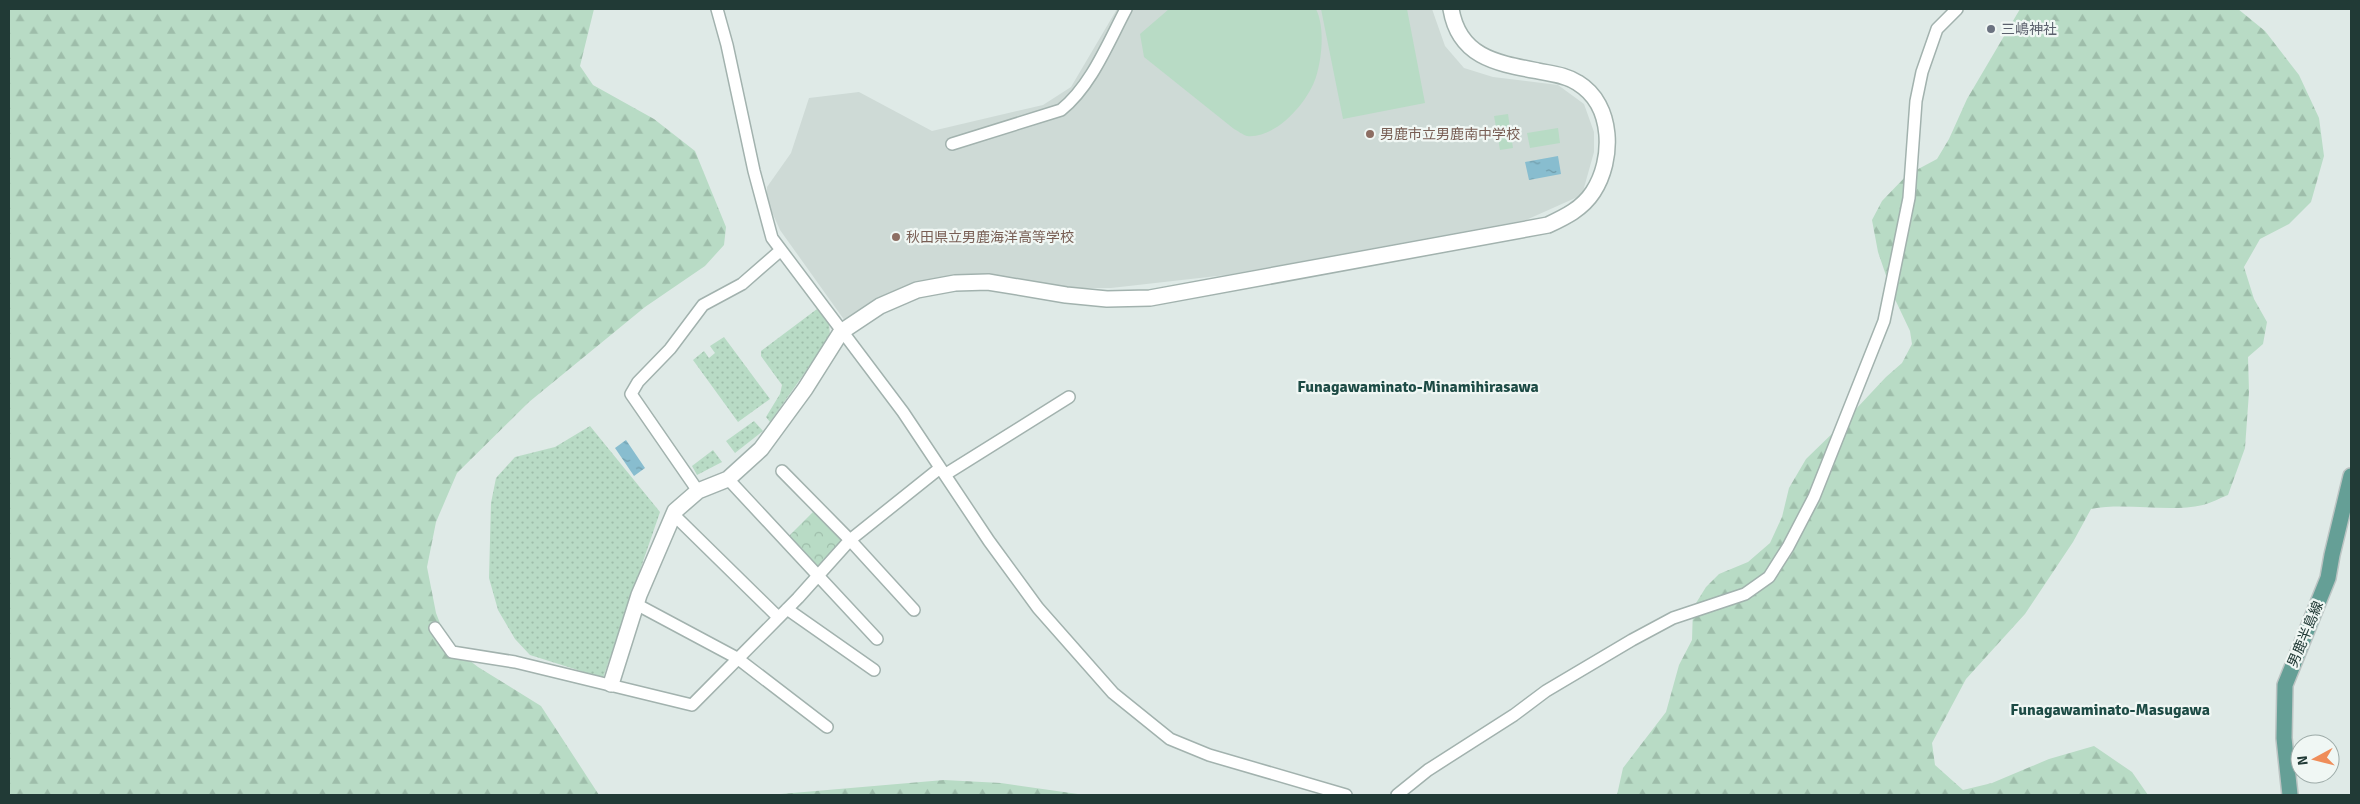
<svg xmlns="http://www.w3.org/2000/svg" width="2360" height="804" font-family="Signika,'Noto Sans JP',sans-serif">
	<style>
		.built { fill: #cedad6 }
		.grass { fill: url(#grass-dots) }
		.forest { fill: url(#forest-firs) }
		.park { fill: url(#park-crowns) }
		.garden { fill: #b8dbc5 }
		.water { fill: url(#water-ripples) }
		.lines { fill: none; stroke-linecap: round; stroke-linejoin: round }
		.minor-casing { stroke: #a2b2ae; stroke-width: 14 }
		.tertiary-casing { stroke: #a2b2ae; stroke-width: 18 }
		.primary-casing { stroke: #bcc4c3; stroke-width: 18 }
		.minor { stroke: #fff; stroke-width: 11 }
		.tertiary { stroke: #fff; stroke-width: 15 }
		.primary { stroke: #659f96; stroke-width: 15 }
		.worship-dot { fill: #6b7280; stroke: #f0f7f4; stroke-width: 2 }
		.education-dot { fill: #8d6e63; stroke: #f0f7f4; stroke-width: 2 }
		.labels { text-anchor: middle; stroke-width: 4.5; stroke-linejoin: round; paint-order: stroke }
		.worship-label { font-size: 14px; fill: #5b616d; stroke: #f0f7f4; text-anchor: start }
		.education-label { font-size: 14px; fill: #785e54; stroke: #f0f7f4; text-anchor: start }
		.street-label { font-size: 14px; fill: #213a36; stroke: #f0f7f4 }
		.quarter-label { font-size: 16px; font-weight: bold; fill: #1d4b45; stroke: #f0f7f4 }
	</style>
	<defs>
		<pattern id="grass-dots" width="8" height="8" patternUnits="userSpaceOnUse" patternTransform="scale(1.25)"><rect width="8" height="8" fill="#b8dbc5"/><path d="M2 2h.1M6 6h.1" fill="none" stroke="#9ebdaa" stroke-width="1.8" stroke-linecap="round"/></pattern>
		<pattern id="forest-firs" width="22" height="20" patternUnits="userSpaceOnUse" patternTransform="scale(1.25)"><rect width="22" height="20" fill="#b8dbc5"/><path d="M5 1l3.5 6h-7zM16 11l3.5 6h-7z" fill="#9ebdaa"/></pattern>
		<pattern id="park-crowns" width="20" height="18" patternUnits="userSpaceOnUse" patternTransform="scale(1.25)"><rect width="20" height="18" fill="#b8dbc5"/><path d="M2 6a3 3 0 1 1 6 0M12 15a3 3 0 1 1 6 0" fill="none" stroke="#9ebdaa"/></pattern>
		<pattern id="water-ripples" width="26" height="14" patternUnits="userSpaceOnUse" patternTransform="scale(1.25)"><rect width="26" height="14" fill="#88bdcf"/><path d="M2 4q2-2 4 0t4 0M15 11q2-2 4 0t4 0" fill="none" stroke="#6f9ba9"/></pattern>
	</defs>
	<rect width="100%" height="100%" fill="#dfeae7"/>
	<path class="built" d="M1117 9H1432L1445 46 1464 68 1493 77 1558 85 1584 104 1594 132V152L1582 195 1526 220 1226 275 1111 288H1059L970 275 927 282 845 321 780 230 767 201V187L791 153 809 98 859 92 932 131 1043 105 1071 87Z"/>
	<path class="grass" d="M817 309 829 321 830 337 770 422 766 417 780 394 782 385 761 356V351Z
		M724 337 770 399 738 422 693 360 704 351 709 358 715 353 710 346Z
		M754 421 763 431 735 453 726 441Z
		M590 426 660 512 603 678 530 655 515 639 498 610 489 578 491 503 496 478 515 457 555 447Z
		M713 450 722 462 697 475 692 466Z"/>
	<path class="forest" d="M9 9H594L580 66 593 85 654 119 695 151 726 227 724 245 705 266 645 307 529 402 457 473 436 522 427 567 436 613 448 644 478 667 541 706 599 795H9Z
		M2020 9H2238L2265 31 2299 75 2319 118 2324 156 2311 202 2289 224 2260 239 2244 267 2254 299 2267 322 2263 344 2248 357 2249 392 2245 448 2228 495C2220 498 2211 503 2203 505 2167 513 2128 502 2091 509L2073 542 2025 614 1966 679 1932 743 1935 765 1963 790 1992 783 2049 759 2094 746 2132 772 2148 795H1617L1623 768 1666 712 1679 665 1692 640 1693 608 1706 587 1719 574 1748 562 1770 543 1782 517 1789 488 1806 459 1840 426 1886 377 1902 363 1912 344 1910 331 1892 293 1878 252 1872 220 1882 201 1907 175 1937 159 1949 139 1967 99Z
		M944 780 1001 783 1085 795H769Z"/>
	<path class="park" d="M814 511 845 541 816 571 787 538Z"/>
	<path class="garden" d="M1169 9H1316C1325 27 1322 58 1316 77 1308 102 1276 139 1247 136 1243 135 1238 131 1234 129L1144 57 1140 34Z
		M1321 9H1407L1425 103 1343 119Z
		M1508 114 1513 148 1500 150 1494 116Z
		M1558 128 1560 143 1530 148 1527 133Z"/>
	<path class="water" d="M1558 156 1561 174 1529 180 1525 162Z
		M626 440 645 468 634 476 615 448Z"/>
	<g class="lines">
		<g class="minor-casing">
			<path id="minor" d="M717 9 727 45 754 171 772 238 903 412 989 541 1038 608 1113 693 1170 739 1209 755 1346 795
				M952 144 1061 110C1091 86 1108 43 1126 9
				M782 471 850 540 914 610
				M946 474 1069 397
				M728 479 877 639
				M698 491 631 394 638 382 670 349 703 305 742 284 781 250
				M674 515 778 617
				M636 604 737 658 827 727
				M787 609 874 670
				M435 628 452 652 515 662 692 705 798 598 850 540 940 468
				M1397 795 1428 770 1514 715 1546 691 1632 640 1673 618 1745 594 1769 577 1788 547 1814 497 1884 321 1909 198 1916 101 1922 72 1937 29 1957 9"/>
		</g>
		<g class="tertiary-casing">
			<path id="tertiary" d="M611 684 639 595 675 511 698 491 728 479 761 449 805 389 841 332 880 306 917 290 955 283 988 282 1066 295 1107 299 1150 298 1548 225C1565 217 1582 209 1593 192 1614 160 1614 105 1578 83 1566 75 1552 74 1538 71 1496 63 1459 57 1451 9"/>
		</g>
		<g class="primary-casing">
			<path id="primary" d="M2290 795 2284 738 2285 685 2328 578 2332 555 2351 476"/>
		</g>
		<use href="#minor" class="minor"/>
		<use href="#tertiary" class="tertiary"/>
		<use href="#primary" class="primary"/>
	</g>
	<circle class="worship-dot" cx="1991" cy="29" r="5"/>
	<g class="education-dot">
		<circle cx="1370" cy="134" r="5"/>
		<circle cx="896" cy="237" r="5"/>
	</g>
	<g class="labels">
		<g class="worship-label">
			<text x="2001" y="34">三嶋神社</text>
		</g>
		<g class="education-label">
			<text x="1380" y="139">男鹿市立男鹿南中学校</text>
			<text x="906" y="242">秋田県立男鹿海洋高等学校</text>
		</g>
		<g class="street-label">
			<text transform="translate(2305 634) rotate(-67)" y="5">男鹿半島線</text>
		</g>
		<g class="quarter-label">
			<text x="1418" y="392">Funagawaminato-Minamihirasawa</text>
			<text x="2110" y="715">Funagawaminato-Masugawa</text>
		</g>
	</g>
	<rect width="2360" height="804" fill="none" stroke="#213a36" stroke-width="20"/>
	<g transform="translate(2315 759) rotate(263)"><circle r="24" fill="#f0f7f4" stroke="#9daba8"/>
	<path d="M0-4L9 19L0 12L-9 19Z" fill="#ef8d59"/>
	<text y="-8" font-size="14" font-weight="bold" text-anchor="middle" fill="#213a36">N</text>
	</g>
</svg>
